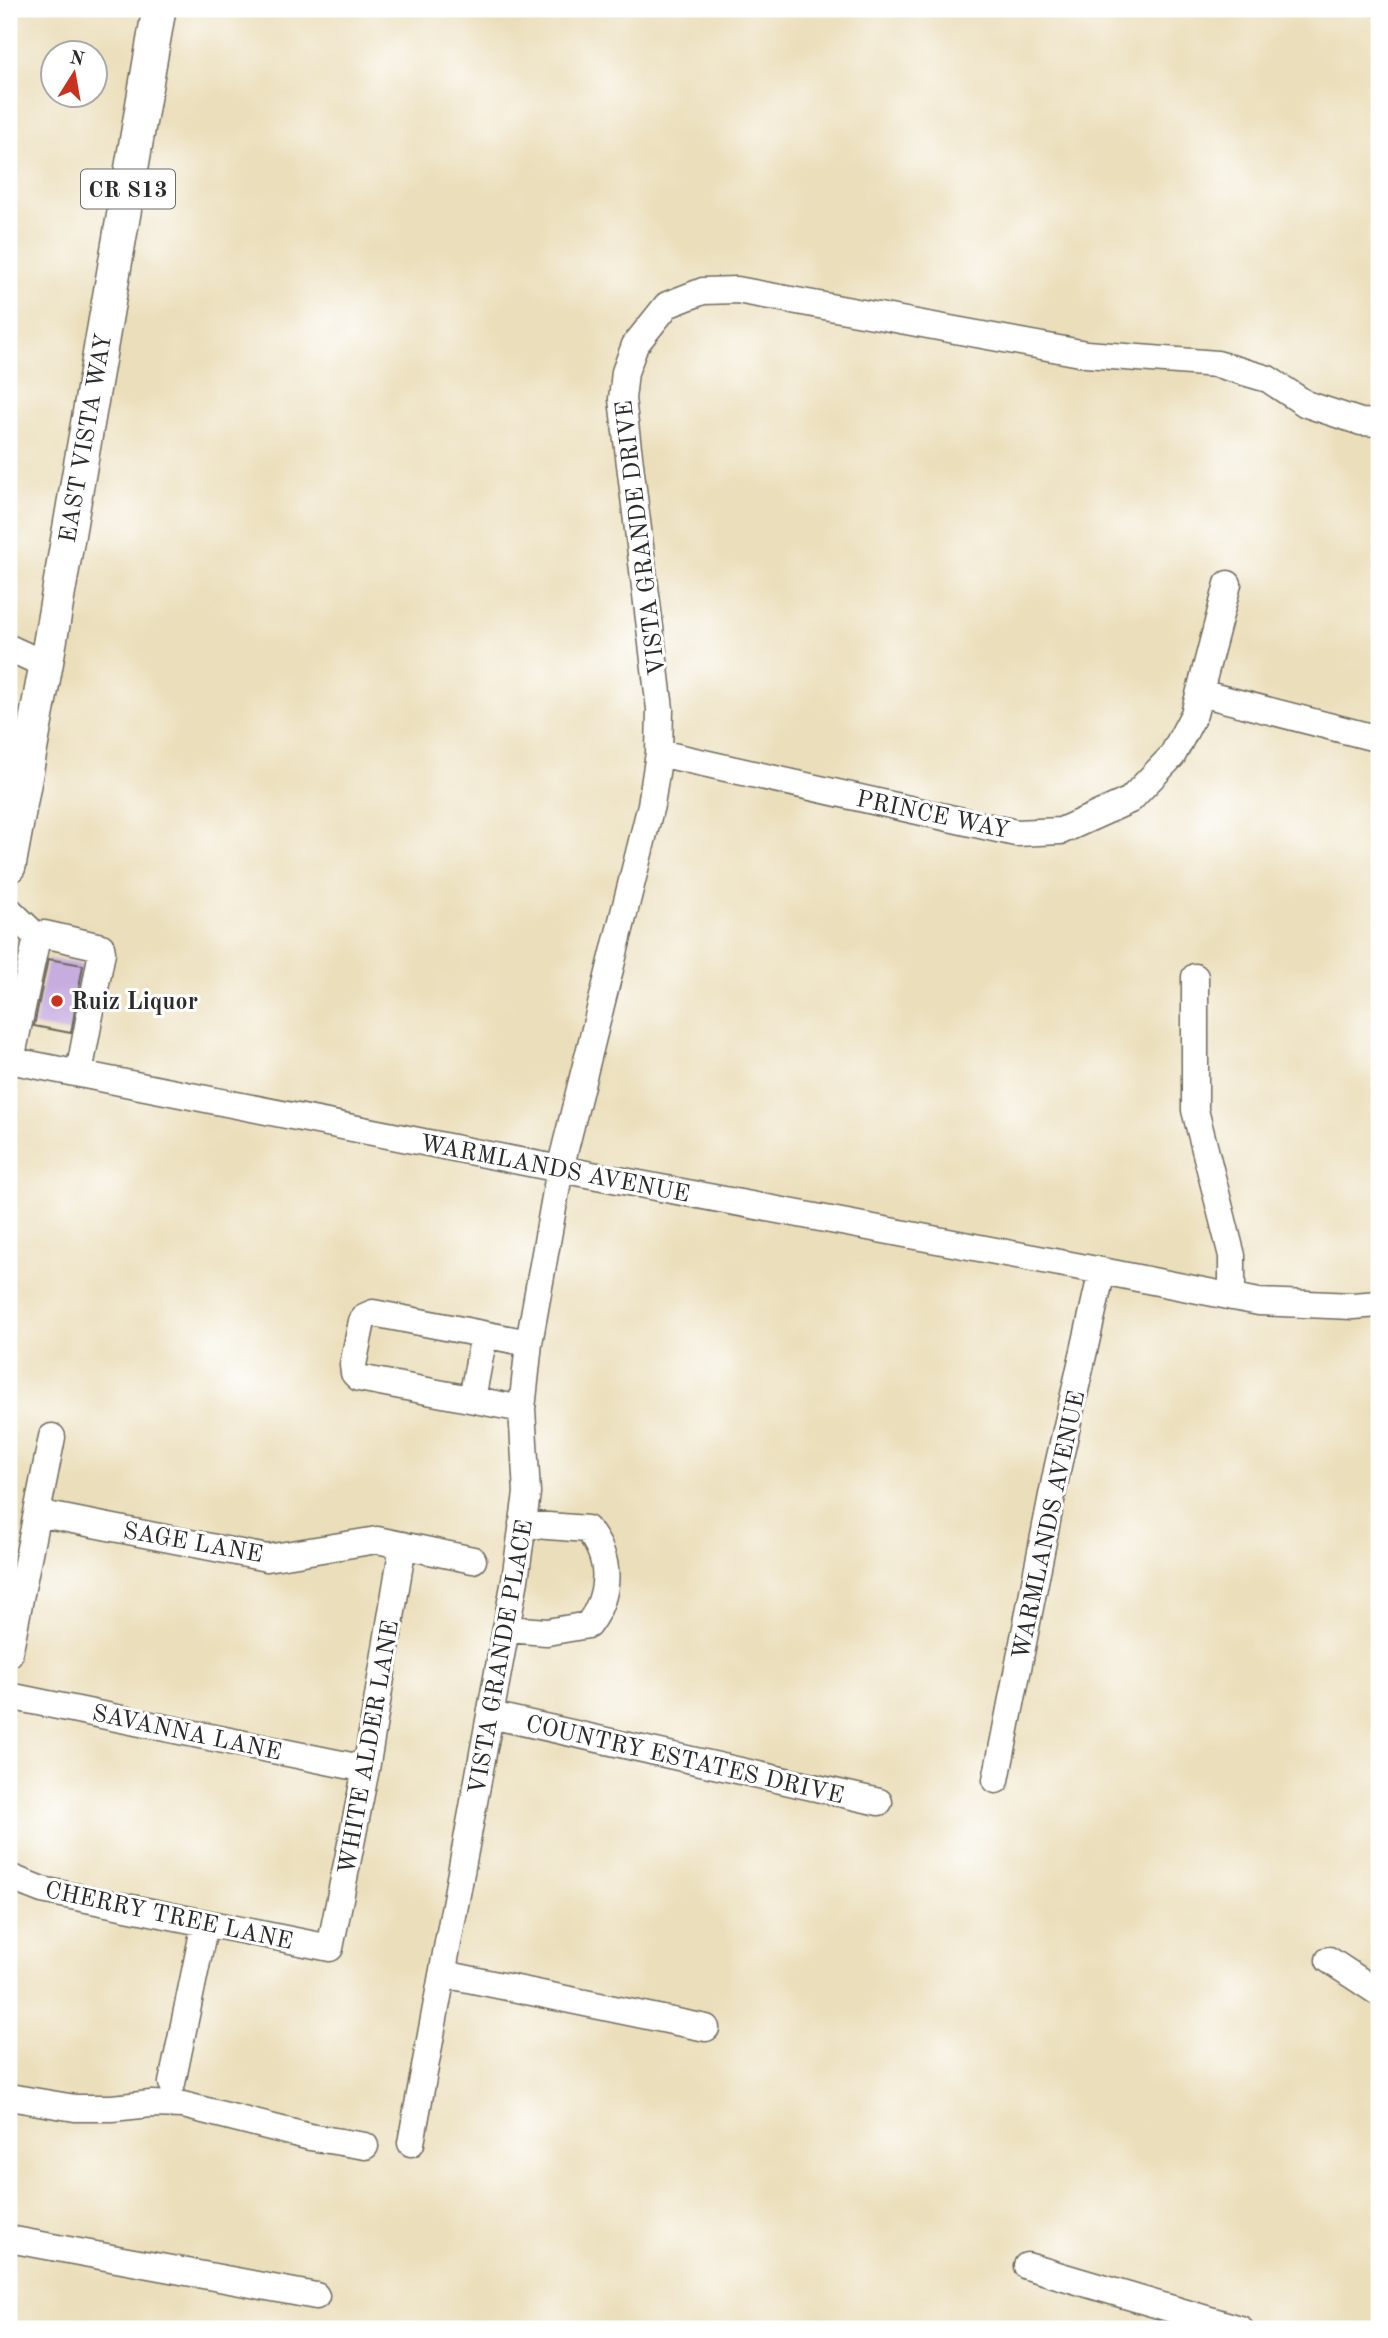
<svg xmlns="http://www.w3.org/2000/svg" width="1388" height="2338" font-family="'Old Standard TT',serif">
	<style>
		.building { fill: #c6acdf }
		.lines { fill: none; stroke-linecap: round; stroke-linejoin: round }
		.minor-casing { stroke: #6e6a5d; stroke-width: 29 }
		.major-casing { stroke: #6e6a5d; stroke-width: 36 }
		.minor { stroke: #fff; stroke-width: 26 }
		.major { stroke: #fff; stroke-width: 33 }
		.poi-dot { fill: #c8321e; stroke: #fff; stroke-width: 2.5 }
		.labels { text-anchor: middle; stroke-width: 6; stroke-linejoin: round; paint-order: stroke }
		.shield { fill: #fff; stroke: #6b6b6b; stroke-width: 2 }
		.shield-label { font-size: 23px; font-weight: bold; fill: #2b2b2b }
		.street-label { font-size: 24px; fill: #2b2b2b; stroke: #fff }
		.poi-label { font-size: 24px; font-weight: bold; fill: #2b2b2b; stroke: #fff; text-anchor: start }
	</style>
	<rect width="100%" height="100%" fill="#fff"/>
	<filter id="ink" filterUnits="userSpaceOnUse"><feTurbulence type="fractalNoise" baseFrequency=".0143" numOctaves="2"/><feDisplacementMap in="SourceGraphic" scale="14" xChannelSelector="R" yChannelSelector="G"/><feConvolveMatrix kernelMatrix="1 2 1 2 8 2 1 2 1" color-interpolation-filters="sRGB"/></filter>
	<filter id="wash" filterUnits="userSpaceOnUse"><feTurbulence type="fractalNoise" baseFrequency=".00686" numOctaves="4" result="noise"/><feDisplacementMap in="SourceGraphic" scale="28" xChannelSelector="R" yChannelSelector="G"/><feGaussianBlur stdDeviation="1.57" result="paint"/><feColorMatrix in="noise" values="0 0 0 0 0 0 0 0 0 0 0 0 0 0 0 0 0 1.4 0 .05"/><feComposite in="paint" operator="in"/></filter>
	<g filter="url(#wash)">
		<rect width="100%" height="100%" fill="#ebdeba"/>
		<g id="blocks">
			<path class="building" d="M48 959 83 965 71 1033 34 1026Z"/>
		</g>
	</g>
	<g filter="url(#ink)">
		<use href="#blocks" fill-opacity="0" stroke="#6e6a5d" stroke-width="2"/>
		<g class="lines">
			<g class="minor-casing">
				<path id="minor" d="M9 648 46 665
					M1200 693 1379 739
					M659 753 1016 833 1061 831 1130 800 1172 756 1194 714 1228 584
					M9 910 37 937
					M37 937 44 934 101 947 102 952 79 1073
					M1195 977V1110L1232 1256V1297
					M9 1060 560 1169 1102 1271 1259 1302 1353 1306 1379 1304
					M11 1060 37 937
					M472 1399 484 1335
					M522 1409 359 1378 354 1373 353 1365 362 1321 366 1316 373 1313 529 1343
					M37 1513 267 1558 377 1540 473 1560
					M507 1629 547 1632 588 1625C611 1594 612 1559 587 1529L522 1524
					M9 1654 52 1437
					M9 1696 366 1769
					M491 1715 879 1802
					M996 1780 1057 1470 1102 1271
					M9 1877 42 1890 330 1948 366 1769 403 1545
					M1329 1960 1379 1993
					M444 1974 706 2028
					M172 2083 205 1923
					M9 2097 75 2108H112L151 2104 183 2105 310 2137 365 2146
					M411 2143 515 1580 527 1493 522 1409 529 1343 560 1169 651 805 659 753 660 709 622 399 625 372 635 345 667 305 703 291 737 290 1086 354 1217 364 1268 379 1306 404 1361 422 1379 423
					M9 2239 316 2296
					M1027 2266 1240 2329"/>
			</g>
			<g class="major-casing">
				<path id="major" d="M9 866 46 665 159 9"/>
			</g>
			<use href="#minor" class="minor"/>
			<use href="#major" class="major"/>
		</g>
	</g>
	<circle class="poi-dot" cx="57" cy="1001" r="7"/>
	<g class="labels">
		<rect class="shield" x="81" y="169.5" width="94" height="39" rx="5"/>
		<g class="shield-label">
			<text x="128" y="197">CR S13</text>
		</g>
		<g class="street-label">
			<text transform="translate(85 438) rotate(-80)" y="8">EAST VISTA WAY</text>
			<text transform="translate(640 538) rotate(-97)" y="8">VISTA GRANDE DRIVE</text>
			<text transform="translate(933 814) rotate(12)" y="8">PRINCE WAY</text>
			<text transform="translate(555 1168) rotate(11)" y="8">WARMLANDS AVENUE</text>
			<text transform="translate(1048 1525) rotate(-78)" y="8">WARMLANDS AVENUE</text>
			<text transform="translate(193 1542) rotate(10)" y="8">SAGE LANE</text>
			<text transform="translate(500 1657) rotate(-80)" y="8">VISTA GRANDE PLACE</text>
			<text transform="translate(187 1732) rotate(12)" y="8">SAVANNA LANE</text>
			<text transform="translate(368 1747) rotate(-80)" y="8">WHITE ALDER LANE</text>
			<text transform="translate(685 1759) rotate(13)" y="8">COUNTRY ESTATES DRIVE</text>
			<text transform="translate(169 1915) rotate(12)" y="8">CHERRY TREE LANE</text>
		</g>
		<g class="poi-label">
			<text x="71" y="1009">Ruiz Liquor</text>
		</g>
	</g>
	<rect width="1388" height="2338" fill="none" stroke="#fff" stroke-width="35"/>
	<g transform="translate(74 74) rotate(11)"><circle r="33" fill="#ffffff" stroke="#aaaaaa" stroke-width="2"/>
	<path d="M0-5L12 26L0 18L-12 26Z" fill="#c8321e"/>
	<text y="-10" font-size="19" font-weight="bold" text-anchor="middle" fill="#2b2b2b">N</text>
	</g>
</svg>
